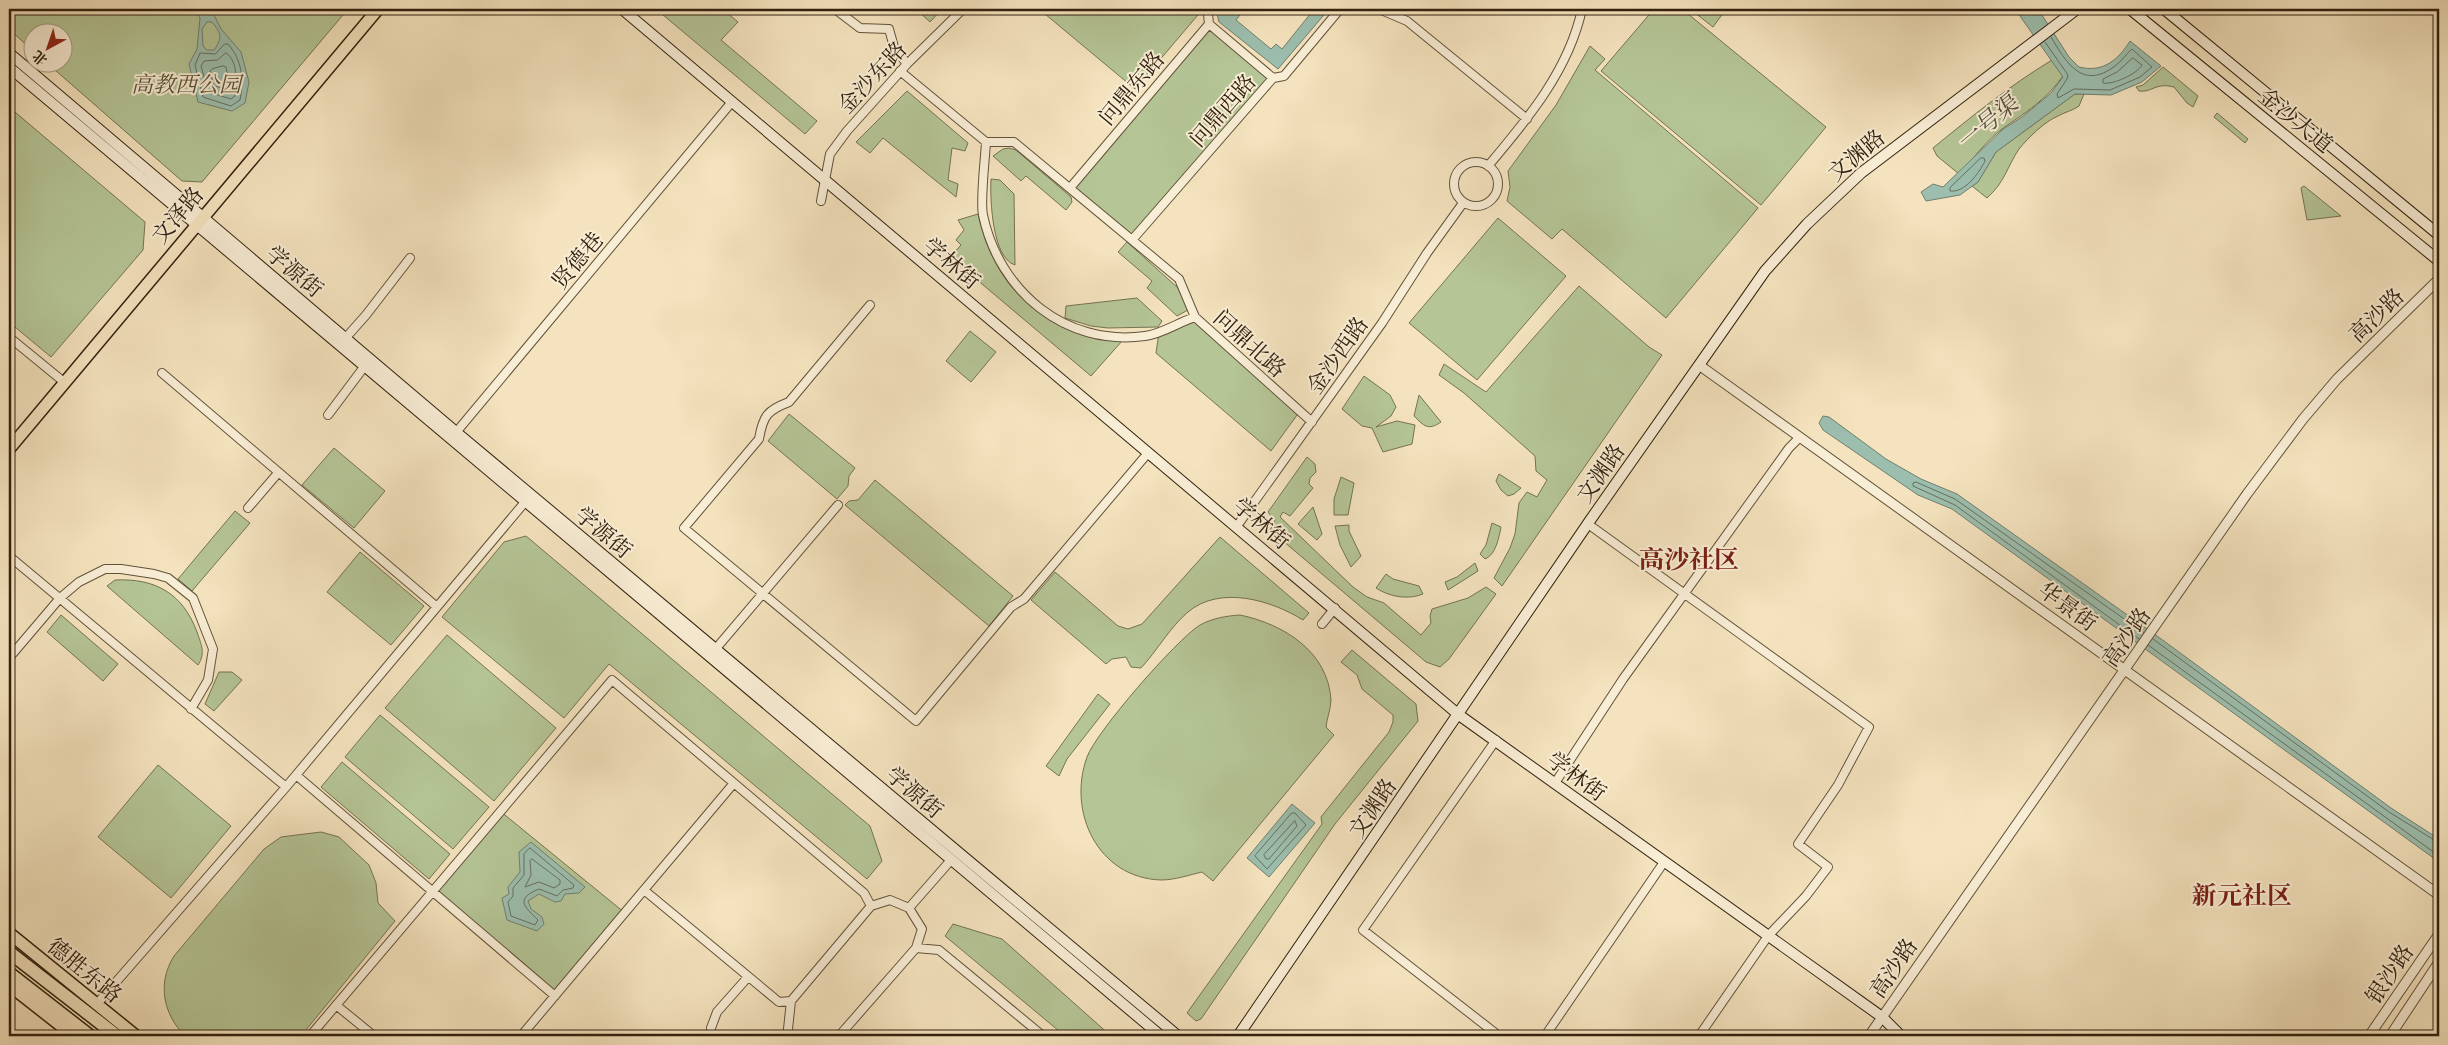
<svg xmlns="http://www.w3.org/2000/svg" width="2448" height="1045" font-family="'EB Garamond','Noto Serif SC',serif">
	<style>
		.green { fill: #b5c596; stroke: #747352 }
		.water { fill: #9cbeae; stroke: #727f6e; fill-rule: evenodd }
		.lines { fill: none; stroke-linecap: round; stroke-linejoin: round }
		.shore { stroke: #67705e; stroke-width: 1 }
		.minor-casing { stroke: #62523a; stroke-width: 10 }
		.tertiary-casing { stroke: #62523a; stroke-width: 11 }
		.secondary-casing { stroke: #32210e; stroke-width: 12 }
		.primary-casing { stroke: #32210e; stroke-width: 14 }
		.trunk-casing { stroke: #32210e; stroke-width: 15 }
		.minor { stroke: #f8edd5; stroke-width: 8 }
		.tertiary { stroke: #f8edd5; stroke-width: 9 }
		.secondary { stroke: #f8edd5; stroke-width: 10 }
		.primary { stroke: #f4e3be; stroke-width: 11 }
		.trunk { stroke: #f4e3be; stroke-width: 12 }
		.labels { text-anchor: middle; stroke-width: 4; stroke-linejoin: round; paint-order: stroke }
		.street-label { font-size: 22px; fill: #32210e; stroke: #f8edd5 }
		.park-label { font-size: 22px; font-style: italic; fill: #595237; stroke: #f8edd5 }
		.water-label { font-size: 24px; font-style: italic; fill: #52503e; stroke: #f8edd5 }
		.quarter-label { font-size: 25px; font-weight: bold; fill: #7a1f14; stroke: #f8edd5 }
	</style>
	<rect width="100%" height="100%" fill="#f4e3be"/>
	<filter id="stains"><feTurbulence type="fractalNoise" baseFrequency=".004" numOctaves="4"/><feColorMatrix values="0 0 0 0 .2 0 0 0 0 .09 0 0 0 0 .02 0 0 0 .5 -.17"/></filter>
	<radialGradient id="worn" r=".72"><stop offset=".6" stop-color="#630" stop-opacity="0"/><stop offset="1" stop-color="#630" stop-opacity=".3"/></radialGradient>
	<path class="green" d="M9 9H348L202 182 182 181 47 63 62 62V32H32V50L9 29Z
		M656 9H722L738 22 721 40 817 121 805 134Z
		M916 9H942L930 22Z
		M1039 9H1203L1135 89Z
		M1654 9H1682L1826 127 1761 205 1601 71Z
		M1690 9H1726L1713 27Z
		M1209 24 1273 78 1132 240 1070 188Z
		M1590 46 1605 59 1595 70 1758 208 1666 318 1562 229 1552 239 1507 201 1510 187 1508 171 1556 105Z
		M2052 60 2063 76C2045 101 2026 112 2002 129 1986 141 1973 159 1959 174L1937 156 1933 148C1971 117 2009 86 2052 60Z
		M2163 67 2198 96 2193 107 2187 103 2174 87C2155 82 2152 93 2139 91L2136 87 2143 85Z
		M907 91 968 143 965 151 952 148 948 180 958 184 956 197 883 138 870 153 856 142Z
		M2075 94H2084L2079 106C2072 111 2065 112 2058 116 2044 122 2029 137 2019 149 2007 167 2005 182 1987 198L1972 186 1978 182 1996 152Z
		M9 107 145 222 143 250 51 357 9 322Z
		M2217 113 2248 139 2245 143 2214 117Z
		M1009 148 1016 150 1071 197 1072 202 1066 210 1026 176 1021 181 993 156 1003 149Z
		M991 179 1000 180 1014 194 1015 265C992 258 990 199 991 179Z
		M2304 186 2341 216 2307 220 2301 188Z
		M978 214C994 289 1046 335 1122 341L1091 376 950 257 961 245 956 240 964 230 958 220Z
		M1498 218 1566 276 1477 380 1409 323Z
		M1127 242 1178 288 1188 310 1177 316 1147 288 1152 281 1118 252Z
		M1579 286 1649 347 1662 355 1502 586 1494 578 1510 548 1515 534 1519 503 1527 492 1537 497 1547 480 1536 471 1535 456 1464 393 1439 375 1444 364 1486 392Z
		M1137 298 1162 321 1158 327 1108 328 1091 326 1065 318 1066 306Z
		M1195 317 1300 411 1271 451 1156 353 1159 332Z
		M970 331 996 352 971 382 946 361Z
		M1364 376 1390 395 1396 407 1391 416 1376 427 1397 421 1415 425 1412 444 1383 452 1372 428 1362 426 1342 409Z
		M1419 395 1441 422C1428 431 1424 426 1414 416Z
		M789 414 855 468 849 476 848 486 837 499 768 441Z
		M334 448 385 491 354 528 302 485Z
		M1307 457 1315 464 1316 472 1310 478 1309 484 1313 488 1290 516 1283 512 1280 517 1353 587 1367 597 1384 603 1421 635 1431 623 1430 616 1432 609 1468 598 1486 587 1496 594 1449 659 1440 667 1426 662 1270 530 1275 521 1268 512Z
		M1499 474 1521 488 1514 494 1508 496 1501 490 1496 481Z
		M1341 477 1354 483 1348 515H1334V499Z
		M875 480 1013 596 989 626 845 505 849 501 858 500Z
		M1313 507 1322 534 1317 540 1298 524Z
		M235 511 250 523 192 591 178 579Z
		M1492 523 1501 527C1499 537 1496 555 1485 559L1480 554 1486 545Z
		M1349 525V531L1361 556 1351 567 1340 545 1335 526Z
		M526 536 870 826 882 861 867 879 609 664 564 718 442 617 504 542Z
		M1220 537 1309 613 1303 620C1271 600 1220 585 1188 612 1170 627 1157 651 1141 668L1131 667 1126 657 1112 659 1106 664 1031 600 1055 572 1118 626 1128 629 1142 624Z
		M360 552 424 606 391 645 327 592Z
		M1475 563 1478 571 1448 590 1445 582 1457 577Z
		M1386 574 1393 579 1419 586 1423 594C1408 600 1390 597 1376 588Z
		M115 580C156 578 183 594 197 632 201 644 206 653 198 665L107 586Z
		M61 615 118 664 103 681 47 632Z
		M1240 615C1283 624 1328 651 1331 700 1331 708 1327 718 1326 727L1334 735 1213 881 1202 872C1189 875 1175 880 1161 880 1098 878 1067 812 1087 757 1096 732 1176 640 1200 625 1213 618 1226 616 1240 615Z
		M447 635 556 728 494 801 385 708Z
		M1352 650 1416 704 1418 721 1335 824 1201 1019 1196 1021 1187 1013 1322 824 1321 817 1389 732 1393 722V715L1362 689 1357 675 1341 662Z
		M219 672H232L242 680 214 711 205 704Z
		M1098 694 1110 704 1067 759 1059 776 1046 766Z
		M380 715 489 807 453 849 345 757Z
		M342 762 450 854 429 879 321 787Z
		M158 765 231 826 171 898 98 837Z
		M500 811 625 913 555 996 432 892Z
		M321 832 339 837 369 865 376 883 378 903 395 921 301 1036H185C163 1014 157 983 174 956L264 849 281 837Z
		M953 924 1002 939 1111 1036H1065L945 936Z"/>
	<path class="water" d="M195 9H211L221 29 241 52 249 82 245 103 232 111 198 102 189 64 197 49 200 18ZM207 22H212C221 33 223 38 214 50H207L203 46 202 29Z
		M1222 9H1236L1235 11 1240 15 1236 20 1271 49 1276 44 1282 49 1311 13 1307 9H1329L1278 69 1219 22 1217 14Z
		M2015 9H2038L2069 57 2079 67C2103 73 2118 60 2130 41L2161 66 2142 82 2111 95 2075 94 1996 152 1978 182 1960 195 1926 201 1921 192 1933 184 1943 187 2002 130 2022 117 2051 93 2063 77Z
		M1823 416 1829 417 1886 459 1921 479 1957 494 2164 641 2391 808 2439 839V862L1952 509 1918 495 1823 430 1819 423Z
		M1292 804 1315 823 1269 877 1247 858Z
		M531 842 585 887 579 893 565 894 561 901 555 902 539 894 528 901 531 909 542 917 544 924 537 931 507 920 502 898 509 894 508 887 520 872 519 852Z"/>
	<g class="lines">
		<path class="shore" d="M2045 42 2068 75 2067 79 2057 94 2058 98 2074 89 2110 90 2140 77 2152 67 2132 49C2126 54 2122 61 2115 66 2082 91 2066 62 2051 37
			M225 44H228C242 60 244 79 240 100L231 106 203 97 195 65 200 53 215 54Z
			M226 53C238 60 237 84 235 96L231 99 208 92 201 66 204 61 217 60Z
			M2133 58 2142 65C2137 74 2113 85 2103 83V79L2117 72Z
			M223 66 226 67 229 82 227 89 214 86 210 71 212 69Z
			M1981 158H1984L1985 161C1979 173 1965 193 1950 191V188Z
			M2139 639 1955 505 1913 486V483L1916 482 1955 499 2144 633
			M2153 639 2389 812 2439 843
			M2148 645 2439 856
			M1292 813H1295L1306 825 1267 869 1255 856Z
			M1295 821 1297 826 1269 859H1266L1264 855Z
			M530 848 574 885 573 888 563 890 557 896 539 889C514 899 525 907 538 920L535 925 511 916 508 902 513 896V888L524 875V854Z
			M532 859 560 880V884L554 888 539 882 525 887 531 875 530 861Z"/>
		<g class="minor-casing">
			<path id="minor" d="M835 9 860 28 889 29 894 47 907 64
				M1379 9 1407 21 1527 119
				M1209 24 1273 78
				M900 71 986 142C985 160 980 201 983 215 999 291 1065 347 1145 336 1162 334 1179 322 1195 317L1312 422
				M986 142H1014L1179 279 1195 317
				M1454 184a22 22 0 1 1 44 0a22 22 0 1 1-44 0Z
				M1488 166C1527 120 1569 70 1582 9
				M1070 188 1209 24 1208 14 1212 9
				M821 201 830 154 847 131 907 64 963 9
				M1132 240 1273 78 1284 76 1340 9
				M870 305 789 402C768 410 763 415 759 439L684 528 916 721 1011 607 1024 599 1148 453
				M9 337 64 382
				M342 342 366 315 410 258
				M162 373 437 607
				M328 415 364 367
				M453 436 731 103
				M248 508 278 473
				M1588 524 1869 727 1838 785 1798 844 1828 867 1806 896 1768 936 1699 1036
				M1237 526 1382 323 1427 253 1463 203
				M9 556 286 787
				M1322 624 1335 608
				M713 652 838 505
				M9 658 60 598 79 582 105 569H121L154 574 168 578 193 598 213 649 208 680 191 709
				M1496 740 1363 930 1499 1036
				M296 775 555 996
				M1555 783 1623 679 1789 448 1800 437
				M644 890 779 1002 791 1001
				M909 908 951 860
				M916 948 939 950 1043 1036
				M96 1005 286 787 525 502
				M336 1005 374 1036
				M711 1028 717 1012 748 977
				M788 1029 791 1001 871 906 890 900 909 908 922 929 916 948 839 1036
				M310 1036 612 680 864 893 871 906
				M521 1036 734 783
				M1545 1036 1664 862"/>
		</g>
		<g class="tertiary-casing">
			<path id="tertiary" d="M1699 365 2439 895
				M1869 1036 2247 494 2303 419 2337 379 2439 279
				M2369 1036 2439 934
				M2390 1036 2439 962"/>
		</g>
		<g class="secondary-casing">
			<path id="secondary" d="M622 9 1459 715 1882 1017 1901 1036
				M2130 9 2439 261
				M2164 9 2439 235
				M9 53 456 432 1178 1036
				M9 67 1161 1036
				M1238 1036 1591 519 1765 271 1807 224 1861 173 2077 9"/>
		</g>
		<g class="primary-casing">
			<path id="primary" d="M9 449 378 9
				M9 933 136 1036
				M9 985 74 1036"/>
		</g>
		<g class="trunk-casing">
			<path id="trunk" d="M9 952 117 1036
				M9 973 90 1036"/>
		</g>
		<use href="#minor" class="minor"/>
		<use href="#tertiary" class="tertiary"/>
		<use href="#secondary" class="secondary"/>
		<use href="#primary" class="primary"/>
		<use href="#trunk" class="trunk"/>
	</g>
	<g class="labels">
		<g class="street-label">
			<text transform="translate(872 77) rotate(-47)" y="8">金沙东路</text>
			<text transform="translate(1131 88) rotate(-50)" y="8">问鼎东路</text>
			<text transform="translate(1222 110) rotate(-49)" y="8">问鼎西路</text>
			<text transform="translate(2296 120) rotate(39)" y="8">金沙大道</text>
			<text transform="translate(1856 155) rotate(-40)" y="8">文渊路</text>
			<text transform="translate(177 215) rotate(-50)" y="8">文泽路</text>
			<text transform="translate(577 260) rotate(-50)" y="8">贤德巷</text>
			<text transform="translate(952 263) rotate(40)" y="8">学林街</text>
			<text transform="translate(295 271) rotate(40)" y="8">学源街</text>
			<text transform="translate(2376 315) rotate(-44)" y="8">高沙路</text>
			<text transform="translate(1250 343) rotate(42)" y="8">问鼎北路</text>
			<text transform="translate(1337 355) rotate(-55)" y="8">金沙西路</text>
			<text transform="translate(1600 473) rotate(-55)" y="8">文渊路</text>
			<text transform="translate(1262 523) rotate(40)" y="8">学林街</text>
			<text transform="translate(604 532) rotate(40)" y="8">学源街</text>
			<text transform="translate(2068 606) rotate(36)" y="8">华景街</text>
			<text transform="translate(2126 637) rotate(-55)" y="8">高沙路</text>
			<text transform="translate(1577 776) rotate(36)" y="8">学林街</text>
			<text transform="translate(915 792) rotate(40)" y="8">学源街</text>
			<text transform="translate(1372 808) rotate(-56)" y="8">文渊路</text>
			<text transform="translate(1893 968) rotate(-56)" y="8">高沙路</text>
			<text transform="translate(85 970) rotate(39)" y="8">德胜东路</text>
			<text transform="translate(2389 974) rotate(-56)" y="8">银沙路</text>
		</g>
		<g class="park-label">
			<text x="186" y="92">高教西公园</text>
		</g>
		<g class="water-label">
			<text transform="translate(1987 123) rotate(-40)" y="8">一号渠</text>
		</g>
		<g class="quarter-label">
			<text x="1689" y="568">高沙社区</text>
			<text x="2242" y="904">新元社区</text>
		</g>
	</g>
	<rect width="2448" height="1045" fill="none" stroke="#f4e3be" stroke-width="30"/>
	<rect x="10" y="10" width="2428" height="1025" fill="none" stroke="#32210e" stroke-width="2.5"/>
	<rect x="15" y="15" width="2418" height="1015" fill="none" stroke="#32210e"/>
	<g transform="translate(48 48) rotate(220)"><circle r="24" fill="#f8edd5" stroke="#a99b85"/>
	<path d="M0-4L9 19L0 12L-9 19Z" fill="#8f2418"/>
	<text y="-8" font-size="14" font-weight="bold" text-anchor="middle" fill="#32210e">北</text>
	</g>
	<rect width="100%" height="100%" filter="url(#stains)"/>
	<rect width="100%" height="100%" fill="url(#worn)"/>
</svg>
